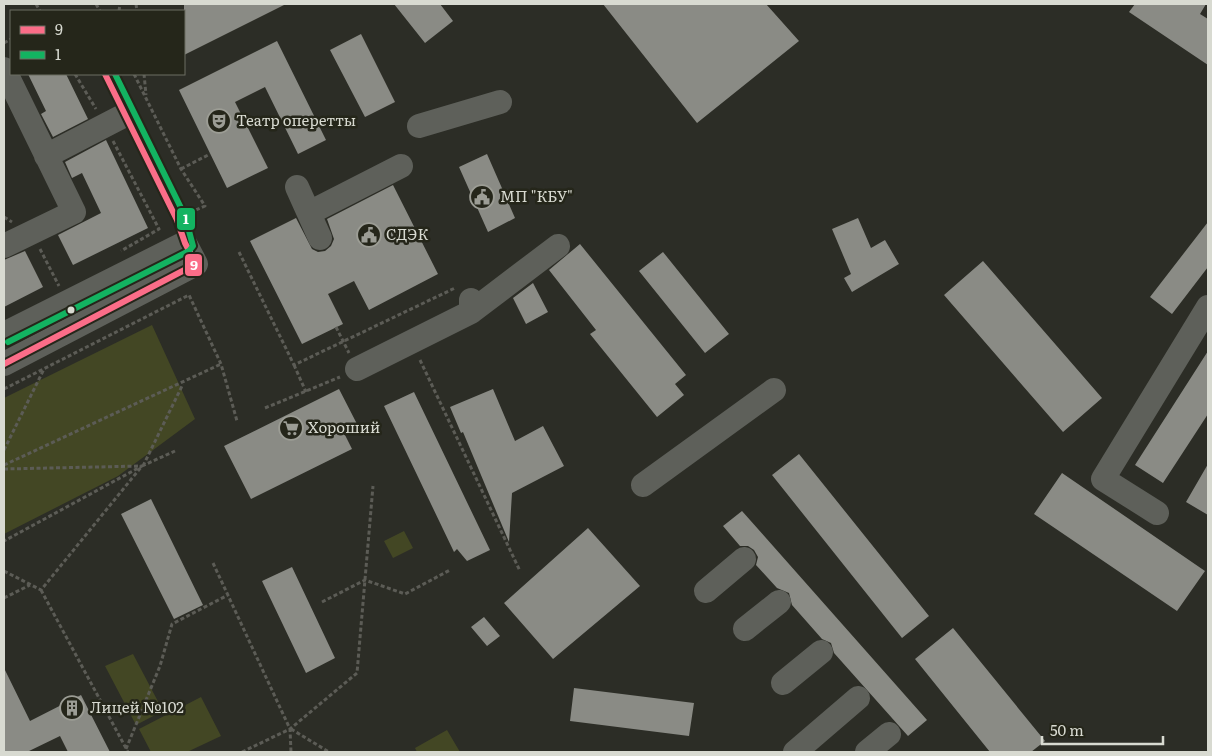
<svg xmlns="http://www.w3.org/2000/svg" width="1212" height="756" font-family="Literata,serif">
	<style>
		.green { fill: #434724 }
		.building { fill: #8a8b85 }
		.lines { fill: none; stroke-linecap: round; stroke-linejoin: round }
		.path { stroke: #5c5c56; stroke-width: 3; stroke-dasharray: 4 2.5; stroke-linecap: butt }
		.minor { stroke: #5e605a; stroke-width: 24 }
		.bus-1-casing { stroke: #25261a; stroke-width: 10 }
		.bus-2-casing { stroke: #25261a; stroke-width: 10 }
		.bus-1 { stroke: #fb6d88; stroke-width: 6 }
		.bus-2 { stroke: #13b361; stroke-width: 6 }
		.bus-dot { fill: #d8dad1; stroke: #25261a; stroke-width: 2 }
		.labels { text-anchor: middle; stroke-width: 5; stroke-linejoin: round; paint-order: stroke }
		.poi-label { font-size: 15px; fill: #d8dad1; stroke: #25261a; text-anchor: start }
		.line-badge { stroke: #25261a; stroke-width: 2 }
		.badge-label { font-size: 14px; text-anchor: middle; font-weight: bold; fill: #fff }
	</style>
	<rect width="100%" height="100%" fill="#2c2d26"/>
	<path class="green" d="M152 325 195 419 118 476 4 534V398Z
		M404 531 413 548 393 558 384 541Z
		M133 654 163 711 136 725 105 666Z
		M201 697 221 736 187 752H151L139 729Z
		M447 730 460 752H417L415 748Z"/>
	<path class="building" d="M184 4H286L184 55Z
		M394 4H440L453 21 425 43Z
		M603 4H766L799 41 697 123Z
		M1135 4H1206L1200 14 1208 19V65L1129 12Z
		M361 34 395 102 365 117 330 50Z
		M277 41 326 140 298 154 265 87 235 102 268 168 227 188 179 90Z
		M28 74H66L88 119 53 137 41 114 46 111Z
		M106 140 148 228 73 265 58 235 101 213 82 173 72 178 65 162Z
		M487 154 515 218 488 232 459 167Z
		M393 185 438 274 369 310 354 281 328 294 343 324 302 344 250 241 296 218 312 249 318 252 325 251 331 246 334 239 327 219Z
		M858 218 871 248 885 240 899 264 852 292 844 278 851 274 832 229Z
		M1208 222V267L1172 314 1150 297Z
		M580 244 686 375 675 384 684 395 657 417 590 334 596 330 549 270Z
		M25 251 43 287 4 307V260Z
		M663 252 729 334 705 353 639 271Z
		M983 261 1102 398 1063 432 944 295Z
		M533 283 548 312 526 324 513 298Z
		M1208 351V414L1163 483 1135 465Z
		M339 389 357 424 343 431 352 449 251 499 224 446Z
		M493 389 515 441 543 426 564 466 512 493 509 542 463 432 461 433 450 407Z
		M414 392 490 550 467 561 457 549 454 552 384 406Z
		M799 454 929 616 902 638 772 475Z
		M1208 464V515L1186 502Z
		M1062 473 1205 571 1177 611 1034 514Z
		M151 499 203 605 174 619 121 514Z
		M742 511 927 720 908 736 834 653 831 643 822 639 792 605 789 593 777 588 756 565 758 557 754 550 748 546H740L723 526Z
		M588 528 640 586 553 659 504 603Z
		M292 567 335 658 306 673 262 581Z
		M484 617 500 636 487 646 471 627Z
		M953 628 1045 741 1031 752H990L915 659Z
		M4 668 30 721 81 695 110 752H68L60 736 27 752H4Z
		M574 688 694 703 689 736 570 721Z"/>
	<g class="lines">
		<path class="path" d="M36 4 40 11
			M96 4 100 11
			M136 4 137 11
			M119 11 120 4
			M4 43 11 39
			M75 74 96 109
			M134 74 181 169 205 206 189 213
			M144 74 146 95
			M113 141 159 229 121 251
			M181 169 210 154
			M4 217 12 222
			M40 249 59 286
			M239 252 294 365 455 288
			M336 327 349 353
			M420 360 520 571
			M294 365 306 392
			M4 389 189 295 221 364 237 421
			M265 408 340 377
			M4 450 44 369
			M4 465 221 364
			M143 466 183 384
			M4 469 142 466 4 541
			M213 563 290 729 291 752
			M4 571 41 590 142 466 175 451
			M41 590 128 752
			M4 598 30 585
			M322 602 365 580 405 594 450 570
			M291 729 329 752
			M126 749 160 666 172 624 228 595
			M242 752 290 729 357 673 373 486"/>
		<path class="minor" d="M4 69 74 212 4 246
			M419 126 500 102
			M46 156 125 115
			M297 187 320 238
			M309 213 401 166
			M471 312 558 246
			M4 334 185 243 196 264 4 364
			M357 369 471 312V300
			M643 485 774 390
			M1157 513 1103 479 1208 307
			M706 591 744 559
			M745 629 779 602
			M783 683 821 652
			M795 752 858 698
			M867 752 889 734"/>
		<g class="bus-1-casing">
			<path id="bus-1" d="M4 364 196 264 185 243 177 220 105 74"/>
		</g>
		<g class="bus-2-casing">
			<path id="bus-2" d="M8 342 189 251 193 246 185 216 115 74"/>
		</g>
		<use href="#bus-1" class="bus-1"/>
		<use href="#bus-2" class="bus-2"/>
	</g>
	<defs>
		<g id="theatre-ring" transform="scale(1.25)"><circle r="9.5" fill="#25261a" stroke="#9c9d95" stroke-width="1.5"/><path d="M-5-5.5Q0-4 5-5.5V0Q5 5 0 6Q-5 5-5 0ZM-3.3-2.5H-1v1.5H-3.3ZM1-2.5H3.3v1.5H1ZM-2.8 1Q0 5.5 2.8 1Z" fill="#9c9d95"/></g>
		<g id="civic-ring" transform="scale(1.25)"><circle r="9.5" fill="#25261a" stroke="#9c9d95" stroke-width="1.5"/><path d="M-.6-6.5H3V-4.5H.6V-3L4-1V1h2V6H-6V1h2V-1L-.6-3ZM-1.2 2.5V6h2.4V2.5Z" fill="#9c9d95"/></g>
		<g id="supermarket-ring" transform="scale(1.25)"><circle r="9.5" fill="#25261a" stroke="#9c9d95" stroke-width="1.5"/><path d="M-6-5.5h2.5l.6 2H6L4.5 2H-2.5L-4.4-4H-6ZM-1.5 3.2a1.3 1.3 0 1 0 .1 0ZM3 3.2a1.3 1.3 0 1 0 .1 0Z" fill="#9c9d95"/></g>
		<g id="building-ring" transform="scale(1.25)"><circle r="9.5" fill="#25261a" stroke="#9c9d95" stroke-width="1.5"/><path d="M-4-6H4V6H1V3H-1V6H-4ZM-2.5-4.3h1.7v1.8h-1.7ZM.8-4.3h1.7v1.8H.8ZM-2.5-1h1.7V.8h-1.7ZM.8-1h1.7V.8H.8Z" fill="#9c9d95"/></g>
	</defs>
	<g fill-rule="evenodd">
		<use href="#theatre-ring" x="219" y="121"/>
		<use href="#civic-ring" x="482" y="197"/>
		<use href="#civic-ring" x="369" y="235"/>
		<use href="#supermarket-ring" x="291" y="428"/>
		<use href="#building-ring" x="72" y="708"/>
	</g>
	<circle class="bus-dot" cx="71" cy="310" r="4.5"/>
	<g class="labels">
		<g class="poi-label">
			<text x="236" y="126">Театр оперетты</text>
			<text x="500" y="202">МП "КБУ"</text>
			<text x="386" y="240">СДЭК</text>
			<text x="308" y="433">Хороший</text>
			<text x="90" y="713">Лицей №102</text>
		</g>
	</g>
	<g class="line-badge">
		<rect x="176" y="207" width="20" height="24" rx="5" fill="#13b361"/>
		<rect x="184" y="253" width="19" height="24" rx="5" fill="#fb6d88"/>
	</g>
	<g class="badge-label">
		<text x="186" y="224">1</text>
		<text x="194" y="270">9</text>
	</g>
	<rect width="1212" height="756" fill="none" stroke="#d8dad1" stroke-width="10"/>
	<rect x="10" y="10" width="175" height="65" fill="#25261a" stroke="#6d6e63"/>
	<rect x="20" y="26" width="25" height="8" fill="#fb6d88" stroke="#6d6e63"/>
	<text x="55" y="35" font-size="15" fill="#d8dad1">9</text>
	<rect x="20" y="51" width="25" height="8" fill="#13b361" stroke="#6d6e63"/>
	<text x="55" y="60" font-size="15" fill="#d8dad1">1</text>
	<path d="M1042 736v8h121v-8" fill="none" stroke="#d8dad1" stroke-width="2.5"/>
	<text x="1050" y="736" font-size="15" fill="#d8dad1" stroke="#25261a" stroke-width="4" paint-order="stroke">50 m</text>
</svg>
